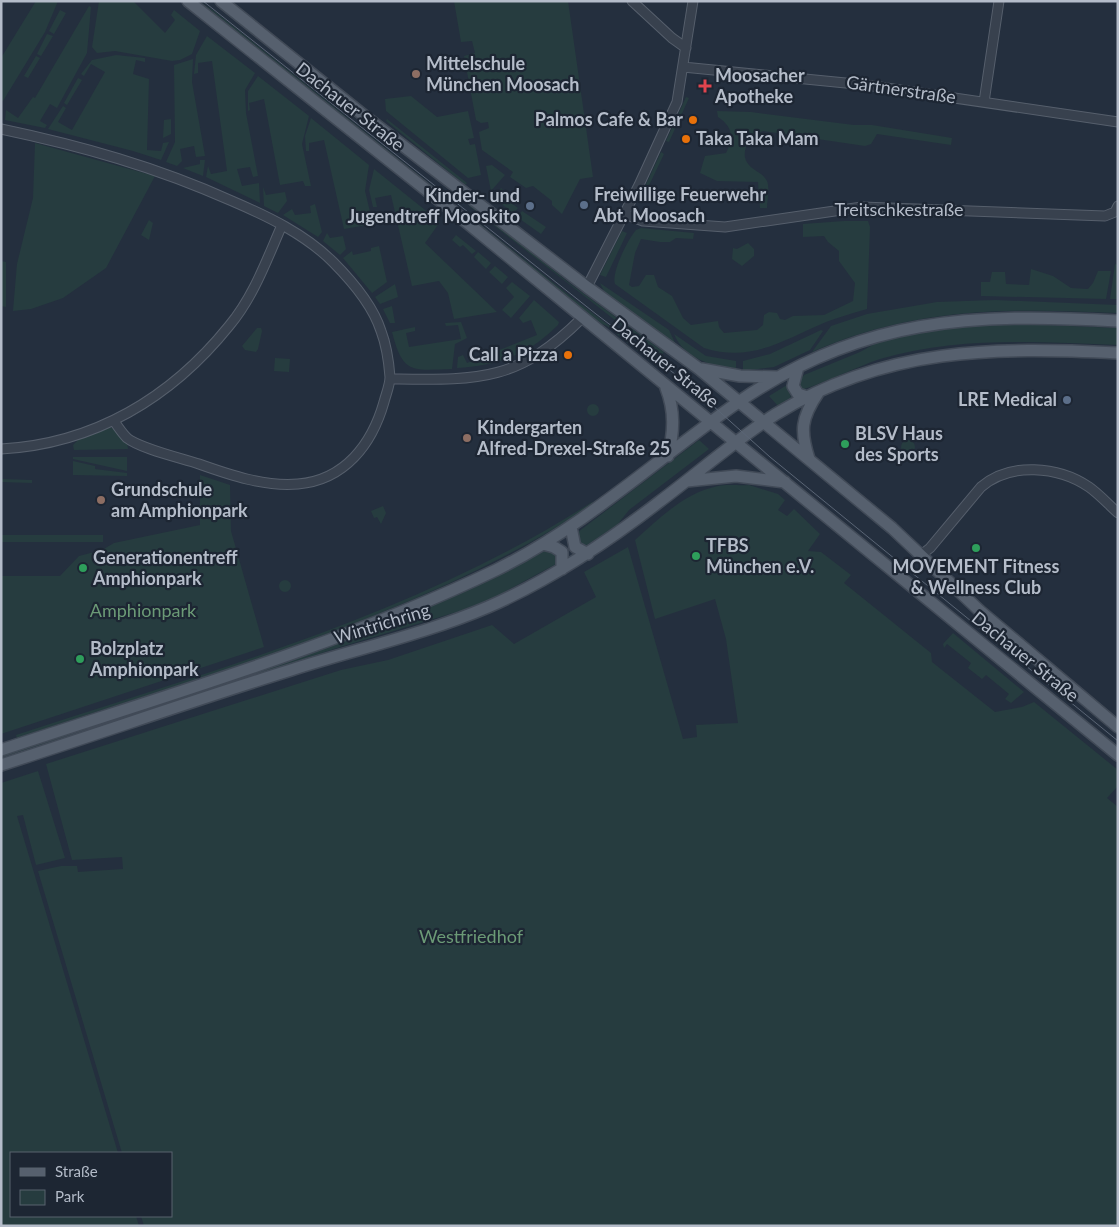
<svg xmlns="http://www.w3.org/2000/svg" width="1119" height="1227" font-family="Lato,sans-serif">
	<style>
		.green { fill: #263c3f }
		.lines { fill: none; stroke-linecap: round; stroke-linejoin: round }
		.minor-casing { stroke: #565f6c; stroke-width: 11 }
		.major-casing { stroke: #414a57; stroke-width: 14 }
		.minor { stroke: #38414e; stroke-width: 9 }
		.major { stroke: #56606e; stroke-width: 11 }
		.tram { stroke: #5a6575; stroke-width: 1 }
		.education-dot { fill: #8d6e63; stroke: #1d2633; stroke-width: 2 }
		.health-dot { fill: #e0444e; stroke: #1d2633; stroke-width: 2 }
		.food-dot { fill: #e8710a; stroke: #1d2633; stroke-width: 2 }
		.service-dot { fill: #5c6f8a; stroke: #1d2633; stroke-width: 2 }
		.leisure-dot { fill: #2e9e5b; stroke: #1d2633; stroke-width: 2 }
		.labels { text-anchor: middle; stroke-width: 4.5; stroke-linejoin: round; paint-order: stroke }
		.poi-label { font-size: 18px; font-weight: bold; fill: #b4bcc9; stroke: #1d2633; text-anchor: start }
		.street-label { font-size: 18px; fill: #b4bcc9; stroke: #1d2633 }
		.park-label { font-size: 18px; fill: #6b9a76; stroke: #1d2633 }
	</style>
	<rect width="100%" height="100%" fill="#242f3e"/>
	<path class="green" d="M36 1H58L45 32 3 101 1 100V58Z
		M99 1H133L165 33 175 20 171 15 174 10 200 31 192 54 180 60 172 61 115 51 97 53 92 47Z
		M199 1 214 11 454 203 451 206 378 144Z
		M454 1H568L593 177 580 179 562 214 552 205V201L533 186 526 188 510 177 513 172 482 150 479 132 489 128 488 122 481 123 476 120 464 56 475 53 472 41 461 42Z
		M89 6 91 7 87 53 57 108 50 104 40 121 47 125 45 128 5 120 6 110 18 118 33 97 35 98Z
		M60 10 66 13 54 34 49 31Z
		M47 34 53 36 41 56 37 54Z
		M207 36 255 73 245 90 246 113 258 176 253 177 250 167 237 169 242 186 259 183 260 203 206 177 208 166 211 174 227 171 212 61 198 63V73L194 74 196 55Z
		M116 55 145 58V62L136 60 133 74 149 79 147 150 161 151 163 143 169 142 161 160 133 151 48 129 63 106 66 108 58 122 72 130 105 72 91 64 84 76 81 74 92 60Z
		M36 56 40 58 28 78 24 76Z
		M193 59 192 82 205 156 196 157 194 146 180 149 182 161 177 166 166 162 175 142 174 65Z
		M258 76 309 116 302 144 311 186H305L303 181 280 185 264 99 249 103 250 110 248 111V91Z
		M78 78 82 80 67 105 64 103Z
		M411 96 437 117 468 111 474 138 468 139 470 145 475 144 481 175 468 178 386 111 385 99Z
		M686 97 689 98 669 142 666 141Z
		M717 111 751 112 854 125H872L952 138 951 145 877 134 871 144 865 146 763 131C750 135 738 153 749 165 754 171 763 173 767 181 770 188 767 201 767 208H760L758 182 717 181 700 173 705 156 726 153C734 138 733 127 718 117Z
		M311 118 369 165 365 191 373 224 344 229 324 140 309 143V151H306L305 136Z
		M171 119V134L163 138 164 120Z
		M387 119 467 183 465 185 386 121Z
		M35 143 155 176 106 268 63 298 31 309 13 311 17 264 33 198Z
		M661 152 664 154 643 198 640 197Z
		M200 160H205L203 176 183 168 200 164Z
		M492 165 505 175 491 191 486 166Z
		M374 169 440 222 425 243 497 312 454 319 448 293 439 281 412 286 391 195 375 198 377 207H373L369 190Z
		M263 187 266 195 285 192 287 201 278 213 264 206Z
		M501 188 505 192 502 196 518 208 513 214 495 198Z
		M471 203 569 283 664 352 661 356 469 206Z
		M315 204 322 232 318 237 283 215 292 209 295 215 311 213 310 206Z
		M464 211 570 296 652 358 650 361 607 326 599 323 502 243 462 214Z
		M522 211 546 227 541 234 517 217Z
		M644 211 672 216 670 219 640 215Z
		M149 220 153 223 149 240 141 235Z
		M844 221H868L870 227 867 309C853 313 839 317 826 322 783 340 752 363 704 348L615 284C611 273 628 239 636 230L641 228 694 233 693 239 676 238 670 242H660L641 239 635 253 629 285 632 287 639 286 646 275H654L658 287 672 296 683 318 691 325 718 321 719 327 724 333 757 330 763 325 764 315 769 312 777 313 780 319 785 320 793 316 824 315 853 301 855 283 839 261V251L828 242 824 236 803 237V224Z
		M622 231 627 233 606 277 600 275Z
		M327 233 330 238 343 236 346 249 340 255 323 241Z
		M456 235 476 251 472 254 463 245 460 247 452 240Z
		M748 243 754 249V256L742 266 732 259 733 248 737 249Z
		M379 246 387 282 372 293 343 258 352 251 353 255 371 251V248Z
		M478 252 491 263 486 269 474 257Z
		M1 261 6 262V307L1 306Z
		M1115 264 1118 265V299H1110Z
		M495 266 508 277 502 284 489 272Z
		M1031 269 1053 276 1071 288 1088 289 1093 283 1098 271H1111L1106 299 981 296V282H990L992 272H1005L1006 284 1029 285Z
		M512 282 530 296 511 318 502 310 514 297 506 288Z
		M600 283 669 330 676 345 605 293Z
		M395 284 398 297 380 304 375 297Z
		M534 300 559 322 558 325C528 355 499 365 457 368L458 357 463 355 467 363 537 335 531 320 523 323 519 318Z
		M995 300 1118 305V313C1008 308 914 307 812 352L831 326 867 314 937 302Z
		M392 306 395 323H390L383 309Z
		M461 322 467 338 455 344 452 369C412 370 403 375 392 332L415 327V331L406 333 409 347 461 339 458 325 446 326 445 323Z
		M1021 324 1118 328V345C1038 342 958 336 880 359 866 363 806 391 799 390L798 383 804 375 860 352 880 341 915 333 970 325Z
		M257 328H261L262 331 258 349 256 352 245 350 242 346Z
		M821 330 823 331 810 350 774 367 743 371V361L770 354Z
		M674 334 706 356 736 361V371C712 365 684 359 674 334Z
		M275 358 290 359 289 372 274 371Z
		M787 385 791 398 778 406 769 396Z
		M587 410a6 6 0 1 1 12 0a6 6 0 1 1-12 0Z
		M530 421 535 428 532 439 529 437 527 423Z
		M110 427C118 430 128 440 128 449L74 450 73 445 80 438Z
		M699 440 709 449 629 510 617 525 587 545 579 544 576 535 578 532Z
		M901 447a7 7 0 1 1 14 0a7 7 0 1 1-14 0Z
		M73 457H127V471L73 459Z
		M73 461 95 466V469L127 473V476L73 475Z
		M200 475 230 485 231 531 264 647 1 734V576H60L79 556 102 550 114 543 200 525Z
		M1 479 32 480V483L1 482Z
		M749 485 778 494 785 500 778 510 787 516 794 509 820 534 808 551 821 552 851 575 844 583 931 653 932 662 995 712 1022 707 1034 702 1118 770V786L1107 798 1118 807V1226H144L141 1216H171V1153H122L38 871 61 866H77L78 872 123 869 122 857 72 860 46 764 341 670 388 660 492 625 514 644 596 597 584 572 628 547 683 739 697 737 696 725 738 723 726 639 715 599 655 619 635 540C660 518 684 493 718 486 728 484 739 486 749 485Z
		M592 502 594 504C419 618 214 672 17 738L16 735C213 670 416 615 592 502Z
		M383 506 386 513 381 524 377 517 374 518 371 511Z
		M1 535H103V542H1Z
		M546 550 557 553 556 564 495 597 460 611 337 648 1 758V756C183 695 379 642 546 550Z
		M279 586a6 6 0 1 1 12 0a6 6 0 1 1-12 0Z
		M953 633 1024 692 1011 703 1005 699 1009 694 986 675 982 679 968 668 971 663 947 644 944 648 943 644Z
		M38 771 65 858 36 865 23 815 17 816 118 1153H11V1216H136L139 1226H1V783Z"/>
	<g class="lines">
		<g class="minor-casing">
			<path id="minor" d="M632 1 672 38 686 48
				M683 67 866 85 1118 122
				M984 102 999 1
				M1 129C82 146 156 167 232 201 267 216 305 234 333 262 352 281 373 306 381 331 386 344 389 364 390 377 390 385 386 394 384 402 372 444 345 480 298 484 265 487 230 475 199 464 181 458 141 449 127 438 122 433 118 427 114 421
				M625 214 643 221 725 227 862 207 1105 216 1115 212 1118 206
				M587 287 639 185 677 102 693 1
				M390 379C477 380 517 383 582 318
				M1 449C94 444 171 398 229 326 254 296 267 259 282 225
				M921 555 930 548 981 487C1010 462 1058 466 1089 487 1099 494 1108 504 1118 513"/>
		</g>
		<g class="major-casing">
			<path id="major" d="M188 1 454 212 1118 755
				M221 1 367 118 587 287 698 368 892 528 980 611 1118 727
				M798 367 793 386 798 394 807 397
				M702 369 740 376 778 377
				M666 388C675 411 674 432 668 456
				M809 459C800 431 801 418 818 393
				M687 481 736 476 785 482
				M571 527 575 547 588 554
				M543 544 554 547 562 552V569
				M1 750C167 695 338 646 496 570 585 526 657 459 737 403 861 317 973 313 1118 321
				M1 765C98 734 194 700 291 670 356 649 425 634 488 607 550 580 606 543 659 502 698 473 735 440 776 414 886 347 994 347 1118 353"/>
		</g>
		<use href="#minor" class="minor"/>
		<use href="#major" class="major"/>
		<path class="tram" d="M203 1 596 314 692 387 770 457 1118 741"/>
	</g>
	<g class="education-dot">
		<circle cx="416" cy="74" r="5"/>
		<circle cx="467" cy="438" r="5"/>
		<circle cx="101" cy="500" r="5"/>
	</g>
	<path class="health-dot" d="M702.5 78.5h5v5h5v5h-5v5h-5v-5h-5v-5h5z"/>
	<g class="food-dot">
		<circle cx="693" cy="120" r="5"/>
		<circle cx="686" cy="139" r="5"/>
		<circle cx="568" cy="355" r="5"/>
	</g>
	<g class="service-dot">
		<circle cx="584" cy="205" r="5"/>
		<circle cx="530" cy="206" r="5"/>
		<circle cx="1067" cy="400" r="5"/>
	</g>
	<g class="leisure-dot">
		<circle cx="845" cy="444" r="5"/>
		<circle cx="976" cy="548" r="5"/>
		<circle cx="696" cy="556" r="5"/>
		<circle cx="83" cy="568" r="5"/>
		<circle cx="80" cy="659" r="5"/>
	</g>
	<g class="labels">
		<g class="poi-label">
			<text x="426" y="70">Mittelschule<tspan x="426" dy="21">München Moosach</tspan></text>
			<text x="715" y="82">Moosacher<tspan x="715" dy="21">Apotheke</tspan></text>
			<text x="683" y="126" text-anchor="end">Palmos Cafe &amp; Bar</text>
			<text x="696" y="145">Taka Taka Mam</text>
			<text x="594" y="201">Freiwillige Feuerwehr<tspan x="594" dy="21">Abt. Moosach</tspan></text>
			<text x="520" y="202" text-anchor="end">Kinder- und<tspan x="520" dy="21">Jugendtreff Mooskito</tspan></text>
			<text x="558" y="361" text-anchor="end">Call a Pizza</text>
			<text x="1057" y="406" text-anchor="end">LRE Medical</text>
			<text x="477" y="434">Kindergarten<tspan x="477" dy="21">Alfred-Drexel-Straße 25</tspan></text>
			<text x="855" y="440">BLSV Haus<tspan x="855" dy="21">des Sports</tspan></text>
			<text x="111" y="496">Grundschule<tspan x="111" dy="21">am Amphionpark</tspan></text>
			<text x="706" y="552">TFBS<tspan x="706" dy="21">München e.V.</tspan></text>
			<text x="93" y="564">Generationentreff<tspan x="93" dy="21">Amphionpark</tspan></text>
			<text x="976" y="573" text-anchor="middle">MOVEMENT Fitness<tspan x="976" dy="21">&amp; Wellness Club</tspan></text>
			<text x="90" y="655">Bolzplatz<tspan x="90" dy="21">Amphionpark</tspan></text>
		</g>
		<g class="street-label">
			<text transform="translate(901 90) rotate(8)" y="6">Gärtnerstraße</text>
			<text transform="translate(350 107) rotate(38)" y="6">Dachauer Straße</text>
			<text x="899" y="216">Treitschkestraße</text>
			<text transform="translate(665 363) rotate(39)" y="6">Dachauer Straße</text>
			<text transform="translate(382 624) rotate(-17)" y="6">Wintrichring</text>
			<text transform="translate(1025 657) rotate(39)" y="6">Dachauer Straße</text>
		</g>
		<g class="park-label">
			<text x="143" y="617">Amphionpark</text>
			<text x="471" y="943">Westfriedhof</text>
		</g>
	</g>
	<rect width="1119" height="1227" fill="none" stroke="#b4bcc9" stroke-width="5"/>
	<rect x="10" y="1152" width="162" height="65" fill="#1d2633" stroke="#59626f"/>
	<rect x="20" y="1168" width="25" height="8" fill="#56606e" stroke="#59626f"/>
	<text x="55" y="1177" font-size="15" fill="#b4bcc9">Straße</text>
	<rect x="20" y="1190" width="25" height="15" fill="#263c3f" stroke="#59626f"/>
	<text x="55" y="1202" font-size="15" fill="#b4bcc9">Park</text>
</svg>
